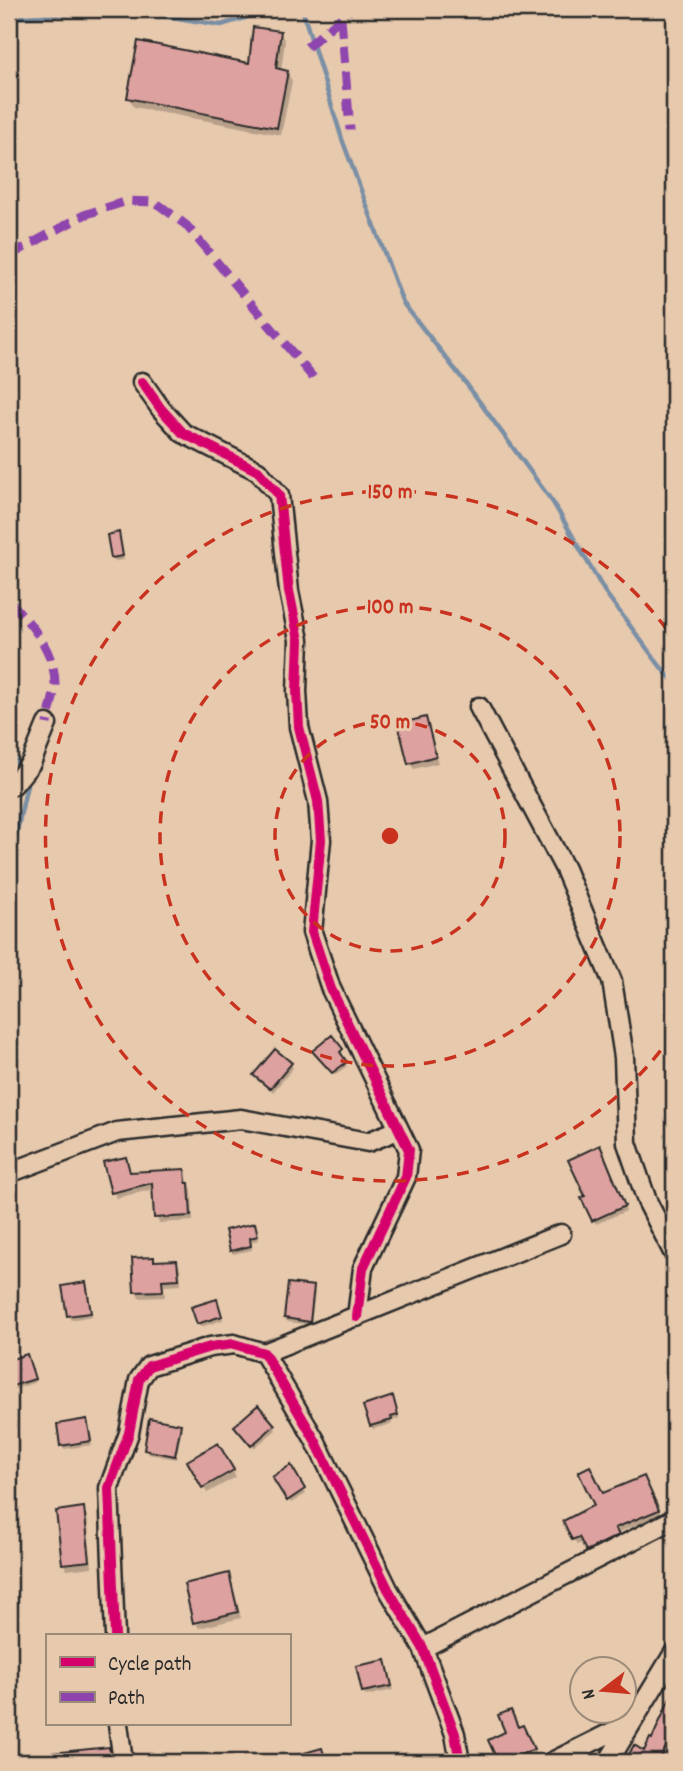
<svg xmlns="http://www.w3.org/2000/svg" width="683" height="1771" font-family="Dekko,sans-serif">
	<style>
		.shadow { fill: #0003 }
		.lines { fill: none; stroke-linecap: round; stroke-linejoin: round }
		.stream { stroke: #7a8fa5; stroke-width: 4.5 }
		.building { fill: #dda2a0; stroke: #2b2b2b; stroke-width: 2 }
		.street-casing { stroke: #2b2b2b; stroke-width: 23 }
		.street { stroke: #e7c9ad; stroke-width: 18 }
		.quiet { stroke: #8e44ad; stroke-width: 9; stroke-dasharray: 18 9; stroke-linecap: butt }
		.cycleway-casing { stroke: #e7c9ad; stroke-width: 15 }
		.cycleway { stroke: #d6006c; stroke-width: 10 }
		.ring { fill: none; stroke: #c8321e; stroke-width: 3.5; stroke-dasharray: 12 9 }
		.centre { fill: #c8321e; stroke: #e7c9ad; stroke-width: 3.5 }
		.ring-label { font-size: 21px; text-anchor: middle; font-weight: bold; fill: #c8321e; stroke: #e7c9ad; stroke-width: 6; stroke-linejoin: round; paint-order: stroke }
	</style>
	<rect width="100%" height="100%" fill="#e7c9ad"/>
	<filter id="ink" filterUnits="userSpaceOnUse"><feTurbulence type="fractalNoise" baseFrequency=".0143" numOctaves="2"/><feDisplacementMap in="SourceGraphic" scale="14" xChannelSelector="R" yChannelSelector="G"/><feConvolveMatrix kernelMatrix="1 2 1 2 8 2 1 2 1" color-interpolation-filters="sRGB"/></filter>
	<g filter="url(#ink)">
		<path class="shadow" d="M280 33 285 41 281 71 287 72 292 81 281 135 134 107 129 98 250 65Z
			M120 538 124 560 115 561 113 557Z
			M425 719 438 763 414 769 410 763Z
			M341 1050 343 1053 340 1055 347 1066 335 1075 316 1054Z
			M291 1064 293 1068 273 1092 255 1075Z
			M601 1151 626 1211 596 1224 584 1199 588 1197Z
			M125 1159 130 1174 184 1171 192 1190 193 1221 159 1223 156 1217 154 1189 116 1198 105 1163Z
			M254 1225 259 1240 251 1242 252 1250 233 1254 231 1250Z
			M153 1259 155 1263 176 1262 180 1268 181 1285 164 1286 165 1297 139 1298 136 1292Z
			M85 1284 92 1316 71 1320 69 1316Z
			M313 1288 315 1292 311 1325 288 1322 285 1318Z
			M218 1305 223 1320 201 1327 198 1323Z
			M26 1356 36 1382 9 1391V1362Z
			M9 1393 12 1406 9 1407Z
			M394 1402 399 1419 391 1421 392 1424 373 1429 371 1426Z
			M86 1421 92 1445 64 1449 62 1445Z
			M180 1425 182 1429 176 1459 148 1454 146 1450Z
			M274 1426 276 1430 254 1448 238 1430Z
			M218 1445 236 1477 207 1493 189 1462Z
			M290 1467 306 1494 291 1503 275 1477Z
			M647 1484 661 1516 626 1529 587 1549 583 1542 577 1545 565 1522 596 1506 603 1495Z
			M83 1509 87 1516 92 1567 67 1570 63 1563Z
			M618 1537 621 1541 591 1556 589 1552Z
			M228 1575 232 1582 241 1618 199 1628 195 1622Z
			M385 1662 393 1690 366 1696 363 1692Z
			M624 1680 631 1698 624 1701Z
			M672 1697 674 1741 664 1762H627L635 1748 645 1753 653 1742Z
			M518 1729 526 1733 536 1756 523 1762H500L490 1740Z
			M109 1748 113 1762H58L57 1754Z"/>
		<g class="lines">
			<path class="stream" d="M302 9 342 139 403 303 468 386 554 504 605 592 660 666 674 682
				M9 18 127 10 221 25 275 9
				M9 747 20 770
				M9 858 12 854 27 785 24 778"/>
		</g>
		<path class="building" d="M253 27 281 31 276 68 288 71 277 128 127 98 138 41 249 63Z
			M119 532 123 556 111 558 107 535Z
			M426 717 436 756 408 764 398 724Z
			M332 1035 343 1049 340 1052 347 1062 332 1073 312 1051Z
			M275 1049 292 1063 270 1089 253 1075Z
			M600 1145 625 1206 592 1221 581 1198 585 1196 568 1160Z
			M126 1157 130 1172 185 1169 186 1183H189L191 1216 154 1218 152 1183 111 1193 103 1162Z
			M255 1223 258 1236 250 1238 251 1246 230 1251 225 1230Z
			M154 1257V1261L177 1260 179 1279 162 1280 163 1291 134 1292 132 1258Z
			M86 1282 91 1313 67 1316 62 1286Z
			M288 1283 314 1286 310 1322 284 1318Z
			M217 1299 222 1316 197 1324 191 1307Z
			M27 1354 35 1379 9 1387V1360Z
			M393 1396 398 1415 391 1417 392 1420 370 1426 363 1406Z
			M258 1405 275 1425 251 1446 234 1426Z
			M149 1418 181 1424 175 1456 144 1450Z
			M87 1419 91 1441 60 1446 57 1424Z
			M218 1443 234 1470 202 1488 187 1461Z
			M291 1465 305 1489 287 1501 272 1477Z
			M590 1466 603 1493 644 1476 659 1510 615 1528 619 1535 586 1551 579 1537 572 1540 563 1521 594 1505 578 1472Z
			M84 1507 90 1561 62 1564 56 1511Z
			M229 1573 238 1612 193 1623 184 1584Z
			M386 1660 392 1686 362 1692 356 1666Z
			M674 1689V1730L660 1759 666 1762H625L634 1745 644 1751 650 1738 652 1739Z
			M511 1710 518 1727 523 1725 534 1749 505 1762H498L488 1740 505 1732 498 1715Z
			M109 1747 112 1762H43L42 1754Z
			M322 1748 326 1762H283V1759Z"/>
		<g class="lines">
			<g class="street-casing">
				<path id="street" d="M142 382 161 409 183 433 258 471 279 495 289 591 299 640 297 691 299 727 318 801 321 840 312 932 331 989 409 1150 406 1177 363 1268 357 1317
					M479 707 565 869 612 981 624 1057 627 1143 647 1201 674 1254
					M9 786 13 785 31 763 47 724
					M9 1173 117 1132 241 1119 368 1142 398 1130
					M264 1353 561 1234
					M115 1636 109 1488 129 1433 139 1380 149 1366 210 1347 234 1344 264 1353 315 1440 388 1589 423 1648 455 1734 460 1762
					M423 1648 674 1519
					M118 1724 123 1762
					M552 1762 630 1723
					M608 1762 674 1653"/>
			</g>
			<use href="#street" class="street"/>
			<path class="quiet" d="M341 18 350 130
				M307 47 351 9
				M9 256 84 215 127 201 155 202 186 225 315 380
				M9 601C31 623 56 652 55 686 54 698 49 712 47 724"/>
			<g class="cycleway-casing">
				<path id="cycleway" d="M142 382 161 409 183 433 258 471 279 495 289 591 299 640 297 691 299 727 318 801 321 840 312 932 331 989 409 1150 406 1177 363 1268 357 1317
					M115 1636 109 1488 129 1433 139 1380 149 1366 210 1347 234 1344 264 1353 315 1440 388 1589 423 1648 455 1734 460 1762"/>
			</g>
			<use href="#cycleway" class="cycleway"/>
		</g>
	</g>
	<g class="ring">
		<circle cx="390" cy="836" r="115"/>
		<circle cx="390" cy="836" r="230"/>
		<path d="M673 1034A345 345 0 1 1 673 638"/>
	</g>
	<circle cx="390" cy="836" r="10" class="centre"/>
	<g class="ring-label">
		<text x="390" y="498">150 m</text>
		<text x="390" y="613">100 m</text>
		<text x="390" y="728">50 m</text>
	</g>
	<rect width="683" height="1771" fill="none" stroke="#e7c9ad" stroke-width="35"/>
	<rect x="18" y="18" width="648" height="1736" fill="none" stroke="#2b2b2b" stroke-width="2.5" filter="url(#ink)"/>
	<rect x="46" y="1634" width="245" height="91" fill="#e7c9ad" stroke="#9c8a79" stroke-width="2"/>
	<rect x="60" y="1657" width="35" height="10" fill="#d6006c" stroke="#9c8a79" stroke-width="2"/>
	<text x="108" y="1670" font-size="21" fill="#2b2b2b">Cycle path</text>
	<rect x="60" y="1692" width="35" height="10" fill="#8e44ad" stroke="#9c8a79" stroke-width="2"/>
	<text x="108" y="1704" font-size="21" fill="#2b2b2b">Path</text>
	<g transform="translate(603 1690) rotate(254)"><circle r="33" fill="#e7c9ad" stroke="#9c8a79" stroke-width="2"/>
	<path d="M0-5L12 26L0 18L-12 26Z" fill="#c8321e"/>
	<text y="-10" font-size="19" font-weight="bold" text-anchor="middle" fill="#2b2b2b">N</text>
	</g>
</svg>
